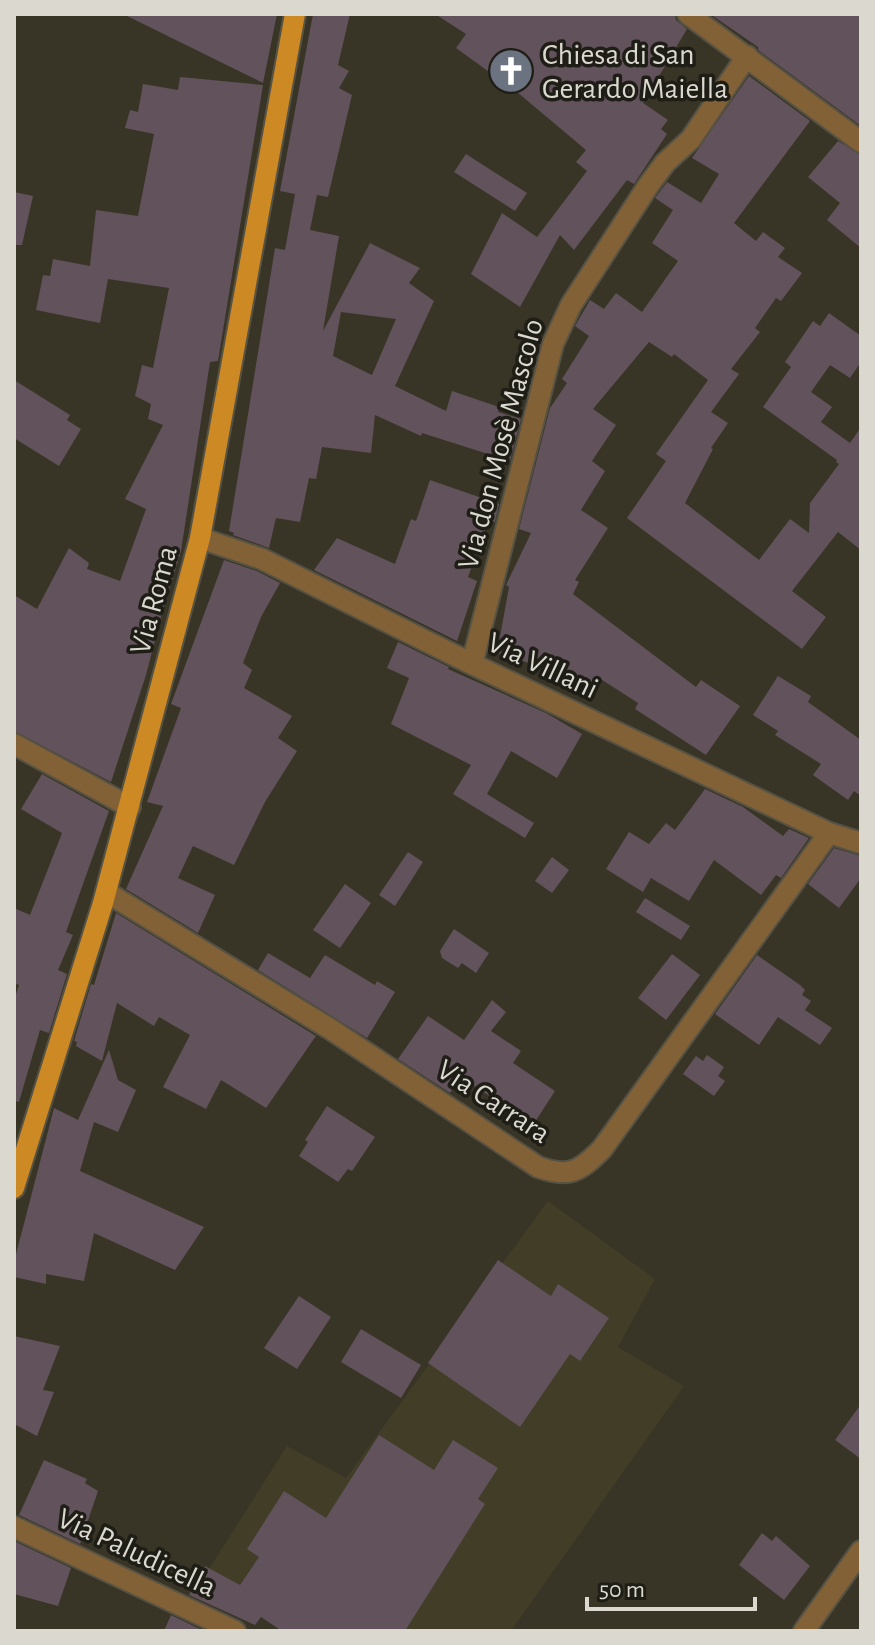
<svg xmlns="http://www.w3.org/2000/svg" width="875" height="1645" font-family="'Alegreya Sans',sans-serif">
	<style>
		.built { fill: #413d27 }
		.building { fill: #61525b; fill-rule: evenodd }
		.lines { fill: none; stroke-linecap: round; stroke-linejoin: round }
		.minor-casing { stroke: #565244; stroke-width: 24 }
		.major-casing { stroke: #565244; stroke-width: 24 }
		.minor { stroke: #826137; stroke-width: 20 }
		.major { stroke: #cd8923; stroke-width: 20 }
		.labels { text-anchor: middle; stroke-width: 7; stroke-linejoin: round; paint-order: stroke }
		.poi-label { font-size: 30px; fill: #dad8cf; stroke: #1e1d16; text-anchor: start }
		.street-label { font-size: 30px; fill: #dad8cf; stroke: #1e1d16 }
	</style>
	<rect width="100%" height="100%" fill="#393526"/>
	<path class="built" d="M548 1201 655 1279 618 1347 684 1386 511 1631H314L209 1569 287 1446 346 1478Z"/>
	<path class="building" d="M123 14H277L263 83Z
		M313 14H350L338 65 349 71 339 88 352 95 328 197 317 195 310 230 339 236 323 331 370 243 420 268 409 283 434 301 395 386 446 411 452 391 499 407 498 412 521 419 510 461 422 433 421 436 375 415 371 453 322 447 316 479 309 478 300 522 276 518 269 548 233 535 234 533 229 531 275 248 285 250 295 194 280 191ZM341 312 396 319 372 375 333 356Z
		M435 14H675L676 20 687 29 643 103 668 120 661 129 667 134 634 184 627 180 574 250 560 235 520 307 471 274 502 213 537 237 587 171 576 162 586 150 517 92 456 48 466 34Z
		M710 14H861V126L758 50V47Z
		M749 76 810 121 734 223 756 241 763 232 785 248 778 257 802 273 781 301 776 298 755 328 760 332 731 369 739 374 711 412 728 423 711 448 713 449 685 503 759 560 790 519 809 533 810 503 839 464 836 462 837 460 763 407 791 367 785 362 813 321 820 326 829 313 861 336V362L850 378 830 365 811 392 832 407 821 422 850 443 861 427V550L838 532 792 591 826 617 802 649 627 518 666 461 656 454 708 380 674 354 672 357 649 342 593 409 616 425 592 461 605 471 581 510 608 528 575 580 579 582 573 594 696 687 701 680 740 706 706 755 635 709 638 703 599 678 589 692 545 661 542 667 497 653 509 587 506 585 531 533 519 529 550 408 567 383 562 379 589 336 575 326 590 300 604 309 616 293 642 312 678 261 652 243 673 210 655 198 667 182 701 203 719 174 692 158Z
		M180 77 263 85 218 361 210 362 181 551 162 613 146 675 111 782 14 731V595L37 609 69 548 89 563 87 569 120 581 146 509 125 499 163 425 148 419 151 404 135 396 142 365 153 368 169 288 108 279 100 323 36 310 43 275 50 276 53 259 90 266 96 210 138 216 154 134 125 128 130 110 138 112 143 84 178 90Z
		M838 141 861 155V248L827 220 840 203 808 177Z
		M466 154 527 193 515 211 454 172Z
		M14 192 33 196 22 245H14Z
		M14 380 70 415 67 420 81 429 59 466 14 438Z
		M430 480 499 504 495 522 489 520 468 577 477 581 457 641 314 570 337 538 395 564 411 519 416 521Z
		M224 560 257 571 280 583 261 617 243 663 252 670 244 688 292 716 278 738 297 751 265 802 234 865 193 846 178 878 215 895 198 933 126 889 163 806 147 802 181 708 171 704Z
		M398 642 449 667 448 669 546 713 582 734 557 778 511 751 487 794 534 823 525 838 453 794 471 765 391 724 409 678 387 668Z
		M778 676 811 696 808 702 861 740V796L854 791 848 800 813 775 821 764 775 735 778 731 753 715Z
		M42 774 109 811 66 932 73 935 58 970 67 974 49 1033 40 1030 19 1102 14 1101V1000L19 985 14 983V908L30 915 62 833 21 809Z
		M705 789 743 807 783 836 789 829 809 838 781 878 776 875 761 895 714 860 689 901 651 878 643 892 606 869 629 832 649 844 666 823 675 830Z
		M834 848 861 856V878L839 908 808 884Z
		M408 852 423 862 395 906 379 895Z
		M552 857 569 870 552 893 535 881Z
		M345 884 371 903 340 948 313 930Z
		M645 898 690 926 681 940 636 912Z
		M116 913 316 1036 266 1108 221 1080 206 1109 163 1087 190 1035 159 1017 154 1026 117 1003 102 1061 76 1046 77 1042 74 1041 91 984 94 985Z
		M454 929 489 953 476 973 462 963 458 968 442 958 440 951Z
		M268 953 310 978 325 955 375 985 377 981 395 992 367 1038 258 970Z
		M672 954 700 975 666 1020 638 998Z
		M757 955 800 985 805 990 802 995 811 1001 805 1010 832 1028 820 1045 778 1017 759 1045 715 1014Z
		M492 1000 506 1012 491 1031 521 1051 513 1063 555 1091 533 1125 461 1077 450 1093 398 1059 428 1016 464 1040Z
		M109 1050 118 1080 136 1090 118 1132 94 1122 80 1171 204 1227 175 1270 94 1233 84 1281 46 1274V1284L14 1277V1262L54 1108 78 1120Z
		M707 1055 724 1067 718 1076 725 1081 714 1096 683 1074 696 1056 703 1061Z
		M327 1106 375 1137 352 1171 348 1169 338 1182 299 1156 308 1142 305 1140Z
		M498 1260 551 1296 558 1284 609 1318 580 1361 570 1354 520 1427 428 1363Z
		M299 1296 331 1317 297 1369 264 1348Z
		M361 1329 421 1365 401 1398 341 1362Z
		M14 1336 60 1346 43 1390 54 1392 37 1436 14 1424Z
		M861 1404V1459L835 1440Z
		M379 1435 434 1470 453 1440 498 1468 478 1499 485 1504 405 1631H282L261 1617 255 1625 189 1595 205 1566 240 1585 259 1557 247 1549 284 1491 326 1518Z
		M44 1460 87 1479 85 1483 98 1491 80 1544 19 1515Z
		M762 1533 772 1541 776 1536 810 1566 784 1600 739 1565Z
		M14 1541 71 1568 58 1606 14 1594Z
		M171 1615 204 1631H164Z"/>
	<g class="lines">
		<g class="minor-casing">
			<path id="minor" d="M688 14 861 142
				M200 538 262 559 472 664 829 833 861 843
				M472 664 553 344 571 305 648 186 665 163 691 139 747 56
				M14 744 130 807
				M106 892 332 1030 538 1167C569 1178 579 1172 602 1149L829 833
				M14 1527 235 1631
				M804 1631 861 1551"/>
		</g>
		<g class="major-casing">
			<path id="major" d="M14 1188 103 903 200 538 295 14"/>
		</g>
		<use href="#minor" class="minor"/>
		<use href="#major" class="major"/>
	</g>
	<defs>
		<g id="church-disc" transform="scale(2.3)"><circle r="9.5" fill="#6b7280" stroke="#1e1d16"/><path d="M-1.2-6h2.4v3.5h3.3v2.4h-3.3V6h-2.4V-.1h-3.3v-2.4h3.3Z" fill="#fff"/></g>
	</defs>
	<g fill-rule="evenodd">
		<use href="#church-disc" x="511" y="71"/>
	</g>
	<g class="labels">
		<g class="poi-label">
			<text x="542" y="64">Chiesa di San<tspan x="542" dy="34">Gerardo Maiella</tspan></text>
		</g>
		<g class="street-label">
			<text transform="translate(500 444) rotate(-75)" y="10">Via don Mosè Mascolo</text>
			<text transform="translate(153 600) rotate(-75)" y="10">Via Roma</text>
			<text transform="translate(543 665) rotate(25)" y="10">Via Villani</text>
			<text transform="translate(494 1101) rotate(33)" y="10">Via Carrara</text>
			<text transform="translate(137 1552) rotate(25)" y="10">Via Paludicella</text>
		</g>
	</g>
	<rect width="875" height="1645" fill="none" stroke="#dad8cf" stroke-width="32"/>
	<path d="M587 1597v12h168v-12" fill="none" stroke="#dad8cf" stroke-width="4"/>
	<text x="599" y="1597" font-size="24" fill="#dad8cf" stroke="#1e1d16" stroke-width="6" paint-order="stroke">50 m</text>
</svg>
